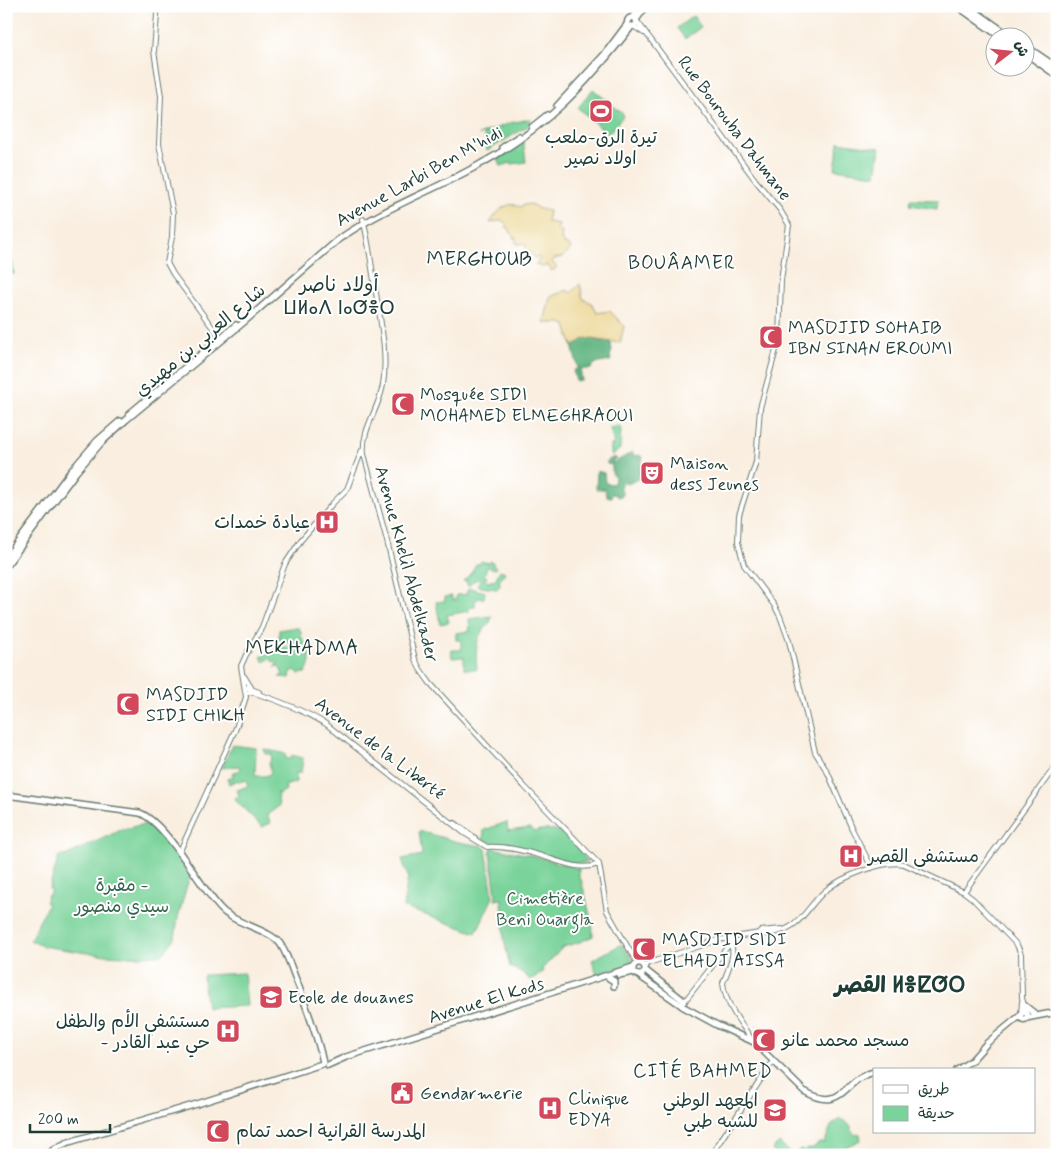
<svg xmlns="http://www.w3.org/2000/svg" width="1063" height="1161" font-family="Mynerve,'Playpen Sans Arabic','Noto Sans Tifinagh',sans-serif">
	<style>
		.green { fill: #79d39a; stroke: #4c8867 }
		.forest { fill: #62b582; stroke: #40795b }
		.sand { fill: #eeda9e; stroke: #868c69 }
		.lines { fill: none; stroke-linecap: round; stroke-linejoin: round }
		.minor-casing { stroke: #6b7b70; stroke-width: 6 }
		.major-casing { stroke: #6b7b70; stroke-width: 8 }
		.highway-casing { stroke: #6b7b70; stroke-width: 9 }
		.minor { stroke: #fff; stroke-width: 4 }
		.major { stroke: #fff; stroke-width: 5 }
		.highway { stroke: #fff; stroke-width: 6 }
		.labels { text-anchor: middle; stroke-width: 4; stroke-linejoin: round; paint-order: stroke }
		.street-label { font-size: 18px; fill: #1f3d34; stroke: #fff }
		.poi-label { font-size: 18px; fill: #1f3d34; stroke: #fff; text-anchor: start }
		.park-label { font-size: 18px; fill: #36624e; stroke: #fff }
		.neighbourhood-label { font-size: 19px; letter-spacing: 1px; fill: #1f3d34; stroke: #fff }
		.quarter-label { font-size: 20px; fill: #1f3d34; stroke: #fff }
		.district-label { font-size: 22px; font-weight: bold; fill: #1f3d34; stroke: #fff }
	</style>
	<rect width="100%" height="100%" fill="#fff"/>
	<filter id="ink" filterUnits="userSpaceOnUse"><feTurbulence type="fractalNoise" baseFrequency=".02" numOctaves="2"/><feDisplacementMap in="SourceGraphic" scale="10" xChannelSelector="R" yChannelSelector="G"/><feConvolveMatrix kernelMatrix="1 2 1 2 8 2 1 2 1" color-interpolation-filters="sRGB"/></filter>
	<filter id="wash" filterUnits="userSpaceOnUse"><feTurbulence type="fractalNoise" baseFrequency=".0096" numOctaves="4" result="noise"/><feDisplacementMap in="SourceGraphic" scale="20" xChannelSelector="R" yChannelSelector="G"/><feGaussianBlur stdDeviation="1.12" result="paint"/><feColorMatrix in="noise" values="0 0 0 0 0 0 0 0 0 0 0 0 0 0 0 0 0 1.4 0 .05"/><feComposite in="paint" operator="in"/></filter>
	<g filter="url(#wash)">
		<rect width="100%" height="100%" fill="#f9eedf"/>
		<path class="green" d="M693 16 701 27 685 39 677 28Z
			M593 89 624 115 608 134 578 108Z
			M530 119 532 123 528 126 487 151 484 134 479 135 510 123Z
			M523 139 526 162 512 164 511 163 501 166 497 155Z
			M839 142 880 148 876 175 835 169Z
			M911 199 938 200 937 209 910 205Z
			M6 227 14 274 6 276Z
			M619 426 621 427 620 449 613 455 611 454V445L614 444 610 428Z
			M481 561 489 563 490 561 493 562V565L496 567V569L487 567 484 575 487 577 485 580 487 582 495 580 500 570 505 572 499 582 501 585 497 589 480 587 477 585 480 580 478 579 472 582 469 586 467 585V580L464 582 463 581 472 572 476 564H480Z
			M470 588 485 592 484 598H479L475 601V606L469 608V611L447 615 449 622 440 624 436 602 445 601V597L452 596V600H456V595L467 594V590Z
			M492 616C491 624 485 627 481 633 475 644 476 658 477 669H464V657L452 658 451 650H461V640H456V633L470 631 469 619Z
			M290 628H299L302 634 301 635 305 644 309 642C310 651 312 666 305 673L299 674 295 670 291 672 290 678 279 677 283 675 279 666 274 667 277 665 276 661 273 662 271 658 264 662 261 657 277 649V647H293L292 642 279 641V630Z
			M232 745 256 748 255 776H266L271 773 269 762 271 761 272 754H265L264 749 286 754 285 758 291 759 292 755 303 758 301 773H296V782L285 786 286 790 279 794 277 792 279 806 267 815 271 823 262 827 236 801 235 798 239 796 237 790 248 786 246 780 239 782 238 780 229 784 227 779 233 777 232 773 240 770 239 766 222 768Z
			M146 821 150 822 149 824 156 829 190 875 178 917 175 938 163 954C123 960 81 952 42 946L30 940 48 904 45 902 48 895H49L51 890 49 889 59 856H65L123 829 145 824Z
			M507 822 508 831 530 828 535 832C541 828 559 829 565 834 574 841 581 853 588 862L577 864 532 851 483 841 484 830Z
			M419 831 458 842 482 846 486 849 493 897 476 933 403 907 408 877 402 859 422 855Z
			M492 848 531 855 579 869V879H581L592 923 593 936 580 942 563 947 542 969 543 972 530 980 523 973 510 967 504 939 502 899 495 900 496 895 490 852Z
			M622 944 623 947 632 958 631 964 597 975 592 960Z
			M244 973 247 1006 207 1008 203 979 204 975Z
			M839 1119 843 1120 852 1127 850 1129 856 1135 860 1134 861 1140 845 1147 846 1155H777L772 1150 779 1143 790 1153 793 1152 796 1153 800 1149 804 1152 808 1149H811L821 1142 824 1144 831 1126Z"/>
		<path class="forest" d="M585 338 611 343 612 351 610 356 611 359 610 361 594 364 591 369H580L582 380 576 381 573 371 578 368 571 342 574 346Z
			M632 452 634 456 638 455 643 457 638 479 628 484 623 482 621 487H619L622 490V496L617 497V495L612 494 611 497 606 496 605 489H596L597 471 604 473 605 483 614 484 615 477 612 473V465L607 464V461L614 457 617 459 612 462 614 463Z"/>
		<path class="sand" d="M531 204 539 209 549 211 547 222 560 224 557 229 558 231 562 232 561 240 564 242V244L570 246 571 249 563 257 554 259 552 262 557 267 552 271 547 265 543 267 536 265V263L540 260 539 257 535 258 526 248 525 243 519 244 516 243V238H513V234L510 232V229L506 227 507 225 502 220 490 223C496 213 507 199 520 207L524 205Z
			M580 284 583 299 592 303 597 313 610 311 624 326 620 343 585 338 574 346 571 342 566 325 561 323H544L550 297 567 290 571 293Z"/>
	</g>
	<g filter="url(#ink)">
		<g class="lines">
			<g class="minor-casing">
				<path id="minor" d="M156 6 157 15 154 51 161 96 159 144 173 213 172 237 167 263 173 274 221 339
					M637 21 756 181 780 210 789 225 781 280 779 339 760 408 756 462 739 515 738 542 744 565 774 605 780 616 789 641 815 752 828 773 852 829 872 868
					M633 26 644 33
					M363 219C369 242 371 264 375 287 380 319 388 353 383 385 379 409 361 430 364 454L387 541 415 659 420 669 430 683 524 786 599 864 607 911 637 963
					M244 676 252 689
					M245 687 259 692
					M246 694 249 692 255 693C280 701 303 710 326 724L464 833 487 847C503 846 522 850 538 855 557 860 579 872 599 864
					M455 823 475 838
					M179 853 236 728 246 697 241 666 246 655 262 627 285 564 301 540 333 503 347 489 362 450
					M964 892 1057 764
					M759 933C763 935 768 934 773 933 802 928 806 907 826 890 842 877 883 860 904 864L964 892 973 899 1017 945 1021 954 1022 998 1026 1013
					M727 938C739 950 728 969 723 983 725 1004 742 1026 754 1042
					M643 965 718 940 759 933 760 931 782 929
					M684 1002 732 941
					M1021 1014 1022 1002
					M711 1155 773 1061"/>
			</g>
			<g class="major-casing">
				<path id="major" d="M633 17 642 6
					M627.5 22a4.5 4.5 0 1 1 9 0a4.5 4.5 0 1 1-9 0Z
					M636 20 646 6
					M557 106 604 55 628 23
					M532 127 547 115
					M503 147 519 136
					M129 414 236 325
					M6 558 71 471 97 441 120 421
					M6 566 76 472 101 443 126 420 244 322 339 239C382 209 432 191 477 166 545 129 585 86 632 26
					M6 795 140 813C167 824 199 885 220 908 235 925 271 929 281 945 289 958 293 973 299 987 308 1012 318 1037 323 1063
					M633 969a6 6 0 1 1 12 0a6 6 0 1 1-12 0Z
					M645 970 684 1001
					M619 975 633 972
					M638 975 681 1005
					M609 978 614 981V986
					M1024 1005 1034 1013
					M682 1006 717 1025 754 1042 804 1091C845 1114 842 1079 874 1072
					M1020.5 1016a3.5 3.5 0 1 1 7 0a3.5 3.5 0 1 1-7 0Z
					M1026 1018 1057 1012
					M328 1065 346 1057 633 967
					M957 1070 972 1060 987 1043 1021 1015
					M47 1155 56 1148 66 1143 197 1104 322 1064"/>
			</g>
			<g class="highway-casing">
				<path id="highway" d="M958 6 1003 38
					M967 6 1012 38
					M1026 47 1057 68
					M1026 53 1057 75"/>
			</g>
			<use href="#minor" class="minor"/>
			<use href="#major" class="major"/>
			<use href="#highway" class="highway"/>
		</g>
	</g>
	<defs>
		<g id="stadium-square" transform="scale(1.25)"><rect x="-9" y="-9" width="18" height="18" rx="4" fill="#d1495b" stroke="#fff"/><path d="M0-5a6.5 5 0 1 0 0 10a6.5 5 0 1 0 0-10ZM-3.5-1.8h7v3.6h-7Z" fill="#fff"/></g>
		<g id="mosque-square" transform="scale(1.25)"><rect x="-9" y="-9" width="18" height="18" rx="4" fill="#d1495b" stroke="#fff"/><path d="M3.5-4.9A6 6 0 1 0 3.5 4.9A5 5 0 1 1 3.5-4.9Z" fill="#fff"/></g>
		<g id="theatre-square" transform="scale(1.25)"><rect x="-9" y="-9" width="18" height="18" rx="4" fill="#d1495b" stroke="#fff"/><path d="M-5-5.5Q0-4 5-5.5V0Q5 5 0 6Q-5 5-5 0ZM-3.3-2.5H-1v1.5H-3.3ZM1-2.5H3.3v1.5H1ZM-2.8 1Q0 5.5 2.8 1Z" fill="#fff"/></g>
		<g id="hospital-square" transform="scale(1.25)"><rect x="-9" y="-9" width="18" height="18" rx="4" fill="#d1495b" stroke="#fff"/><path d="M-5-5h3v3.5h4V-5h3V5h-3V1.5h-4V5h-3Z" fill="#fff"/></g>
		<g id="university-square" transform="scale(1.25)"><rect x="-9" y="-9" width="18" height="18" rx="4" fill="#d1495b" stroke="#fff"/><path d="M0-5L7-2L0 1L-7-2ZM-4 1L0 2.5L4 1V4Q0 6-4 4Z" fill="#fff"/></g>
		<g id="civic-square" transform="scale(1.25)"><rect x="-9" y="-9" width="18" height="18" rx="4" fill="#d1495b" stroke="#fff"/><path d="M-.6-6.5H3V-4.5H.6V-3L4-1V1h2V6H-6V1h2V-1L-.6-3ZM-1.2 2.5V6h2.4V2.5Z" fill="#fff"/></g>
	</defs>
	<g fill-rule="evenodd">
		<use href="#stadium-square" x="601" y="111"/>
		<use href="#mosque-square" x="771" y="337"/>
		<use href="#mosque-square" x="403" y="404"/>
		<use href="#theatre-square" x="652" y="473"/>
		<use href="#hospital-square" x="327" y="522"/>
		<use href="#mosque-square" x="128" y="704"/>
		<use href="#hospital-square" x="851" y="856"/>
		<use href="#mosque-square" x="644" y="949"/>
		<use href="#university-square" x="271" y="997"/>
		<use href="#hospital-square" x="228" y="1031"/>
		<use href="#mosque-square" x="764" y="1040"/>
		<use href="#civic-square" x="402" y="1093"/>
		<use href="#hospital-square" x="550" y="1108"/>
		<use href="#university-square" x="775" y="1110"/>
		<use href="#mosque-square" x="218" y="1131"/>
	</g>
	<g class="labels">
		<g class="street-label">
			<text transform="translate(735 128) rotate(53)" y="6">Rue Bourouba Dahmane</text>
			<text transform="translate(419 176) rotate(-29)" y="6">Avenue Larbi Ben M'hidi</text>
			<text transform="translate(200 340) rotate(-40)" y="6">شارع العربي بن مهيدي</text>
			<text transform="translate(407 564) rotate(75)" y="6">Avenue Khelil Abdelkader</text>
			<text transform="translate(380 748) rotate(37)" y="6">Avenue de la Liberté</text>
			<text transform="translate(486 1000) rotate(-17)" y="6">Avenue El Kods</text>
		</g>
		<g class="poi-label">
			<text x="601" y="143" text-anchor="middle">تيرة الرق-ملعب<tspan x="601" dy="21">اولاد نصير</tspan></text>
			<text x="788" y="333">MASDJID SOHAIB<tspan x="788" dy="21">IBN SINAN EROUMI</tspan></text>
			<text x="420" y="400">Mosquée SIDI<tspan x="420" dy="21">MOHAMED ELMEGHRAOUI</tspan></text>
			<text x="670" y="469">Maison<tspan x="670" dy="21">dess Jeunes</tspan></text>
			<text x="310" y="528" text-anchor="end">عيادة خمدات</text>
			<text x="146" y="700">MASDJID<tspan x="146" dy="21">SIDI CHIKH</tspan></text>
			<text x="868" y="862">مستشفى القصر</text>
			<text x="662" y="945">MASDJID SIDI<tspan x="662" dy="21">ELHADJ AISSA</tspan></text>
			<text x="288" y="1003">Ecole de douanes</text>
			<text x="210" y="1027" text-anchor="end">مستشفي الأم والطفل<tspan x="210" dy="21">- حي عبد القادر</tspan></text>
			<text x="782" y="1046">مسجد محمد عانو</text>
			<text x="420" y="1099">Gendarmerie</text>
			<text x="568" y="1104">Clinique<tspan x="568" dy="21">EDYA</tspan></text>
			<text x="758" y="1106" text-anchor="end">المعهد الوطني<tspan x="758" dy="21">للشبه طبي</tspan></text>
			<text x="236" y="1137">المدرسة القرانية احمد تمام</text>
		</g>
		<g class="park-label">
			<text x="122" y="891">مقبرة -<tspan x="122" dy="21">سيدي منصور</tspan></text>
			<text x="545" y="904">Cimetière<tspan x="545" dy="21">Beni Ouargla</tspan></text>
		</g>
		<g class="neighbourhood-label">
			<text x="682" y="269">BOUÂAMER</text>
			<text x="703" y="1077">CITÉ BAHMED</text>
		</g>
		<g class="quarter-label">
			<text x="479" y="265">MERGHOUB</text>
			<text x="339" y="291">أولاد ناصر<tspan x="339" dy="23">ⵡⵍⴰⴷ ⵏⴰⵚⴻⵔ</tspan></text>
			<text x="302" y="654">MEKHADMA</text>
		</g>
		<g class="district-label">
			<text x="900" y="992">القصر ⵍⴻⵇⵚⵔ</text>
		</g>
	</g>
	<rect width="1063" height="1161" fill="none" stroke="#fff" stroke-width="25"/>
	<rect x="873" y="1068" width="162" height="65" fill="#ffffff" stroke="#a5b1ae"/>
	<rect x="883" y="1085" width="25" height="8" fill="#ffffff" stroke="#a5b1ae"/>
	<text x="918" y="1094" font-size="15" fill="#1f3d34">طريق</text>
	<rect x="883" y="1106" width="25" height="15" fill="#79d39a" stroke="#a5b1ae"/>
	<text x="918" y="1118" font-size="15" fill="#1f3d34">حديقة</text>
	<g transform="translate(1010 52) rotate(74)"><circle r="24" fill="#ffffff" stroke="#a5b1ae"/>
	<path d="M0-4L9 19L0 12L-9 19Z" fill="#d1495b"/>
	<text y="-8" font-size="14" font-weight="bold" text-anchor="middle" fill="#1f3d34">ش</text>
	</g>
	<path d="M30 1124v8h80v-8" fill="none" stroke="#1f3d34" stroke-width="2.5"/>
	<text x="38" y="1124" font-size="15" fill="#1f3d34" stroke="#ffffff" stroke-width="4" paint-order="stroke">200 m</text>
</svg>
